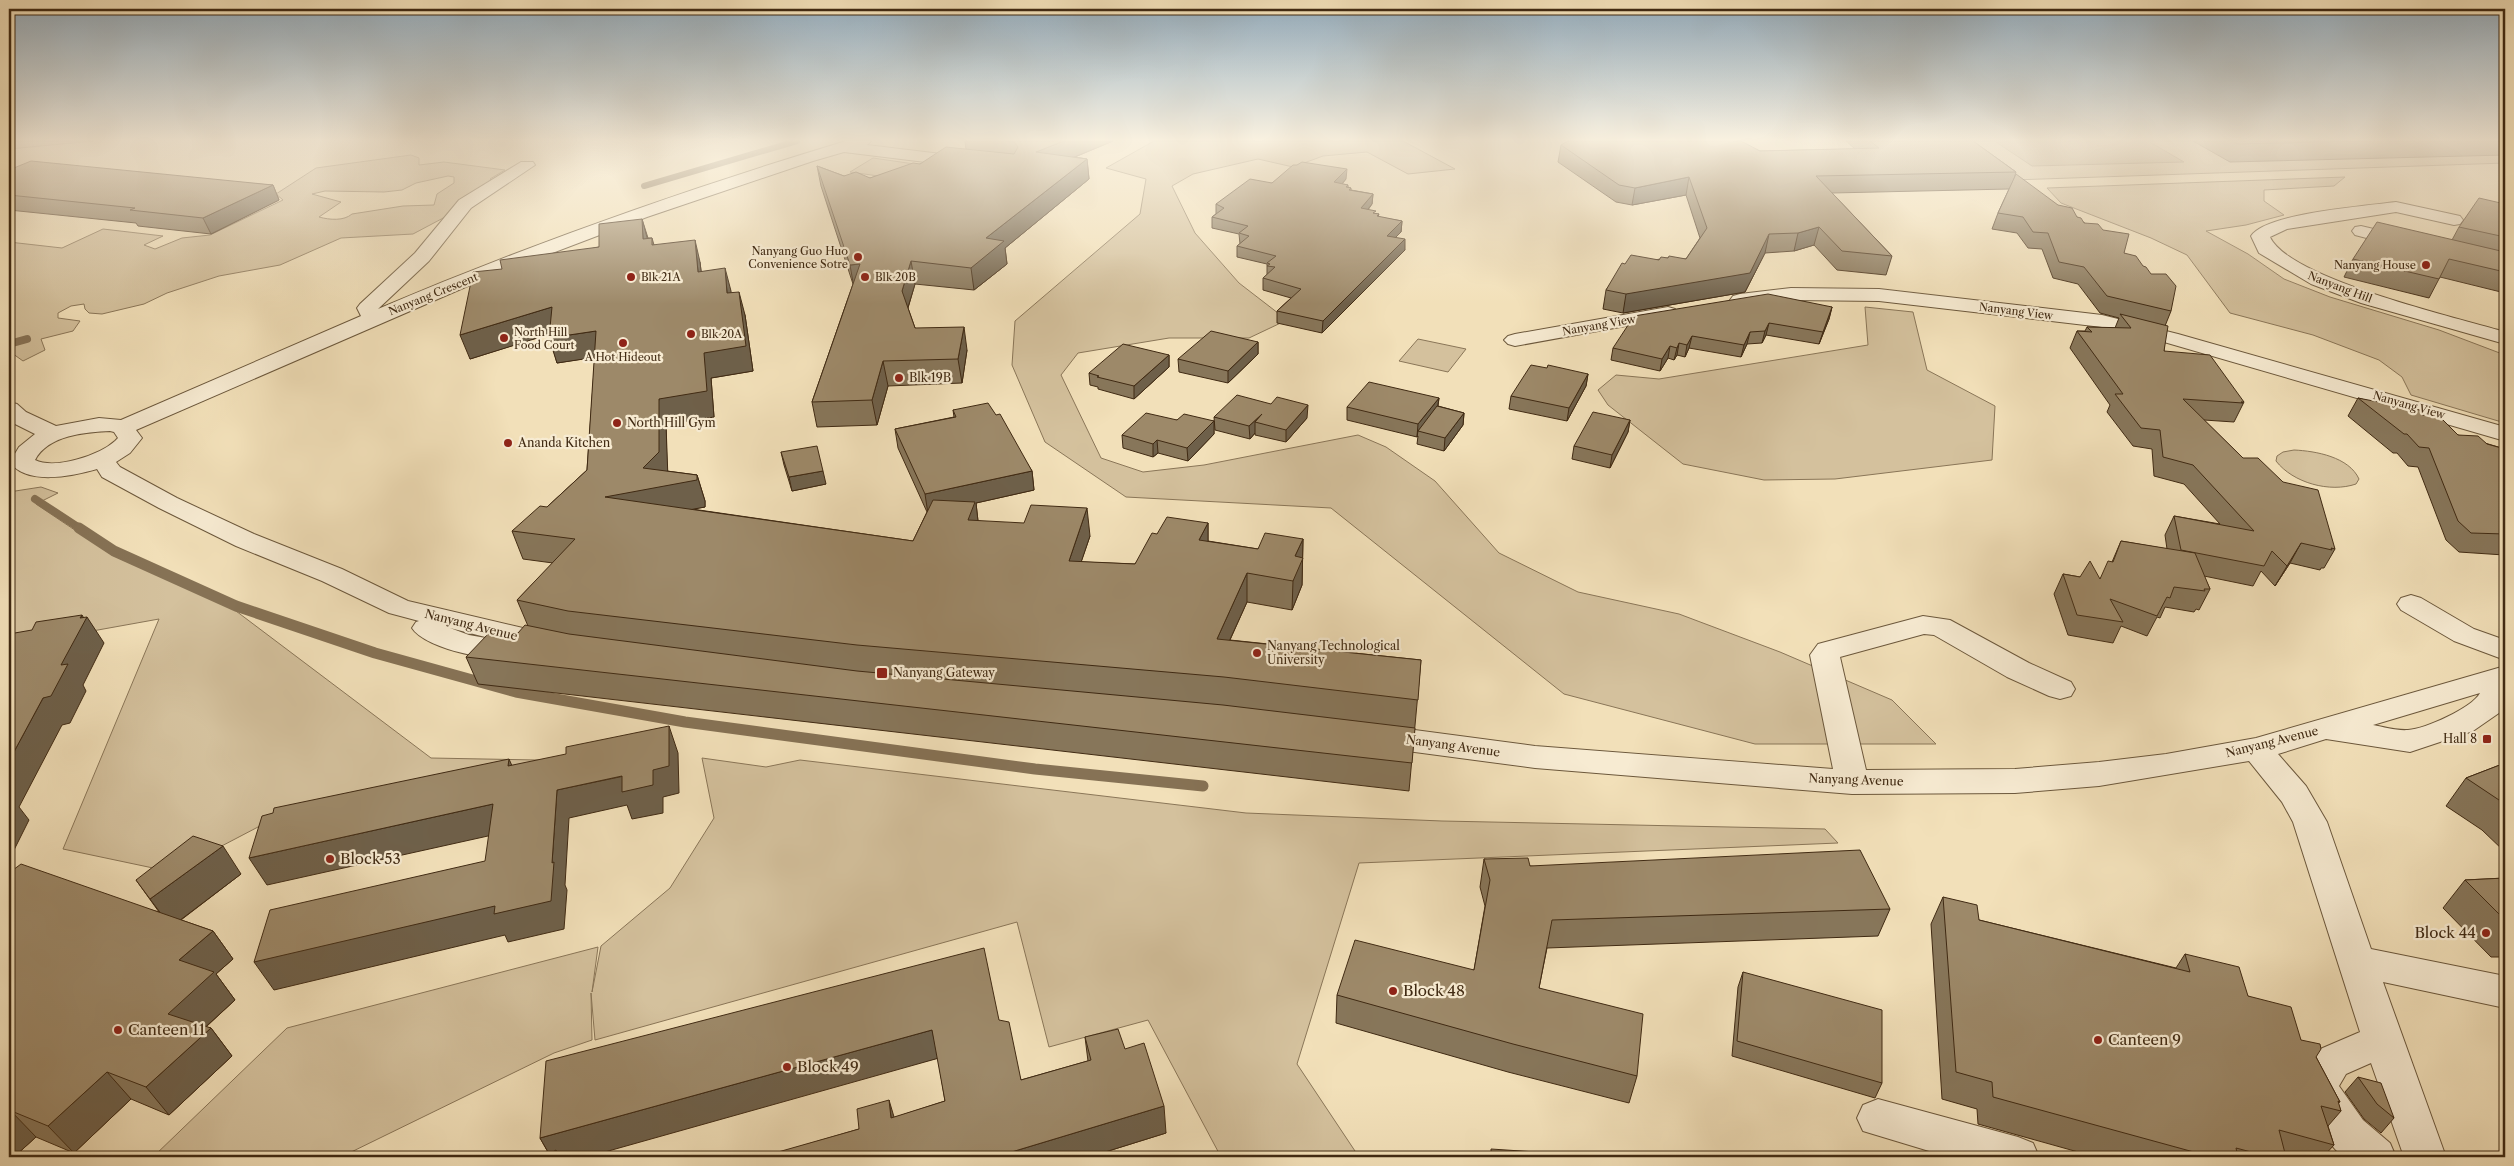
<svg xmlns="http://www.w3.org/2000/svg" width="2514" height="1166" font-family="'Libre Caslon Text',serif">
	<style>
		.green { fill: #d4c19d; stroke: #8a7658; fill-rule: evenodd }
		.water { fill: #b5a281; stroke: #867255 }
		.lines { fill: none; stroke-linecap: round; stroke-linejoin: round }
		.stream-far2 { stroke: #867255; stroke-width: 6 }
		.stream-far1 { stroke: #867255; stroke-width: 8 }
		.stream { stroke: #867255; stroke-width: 11 }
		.minor-casing { stroke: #6c583c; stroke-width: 2 }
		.minor { fill: #f7ebd2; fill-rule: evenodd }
		.wall { fill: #87765a; stroke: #402a13 }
		.shaded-wall { fill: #6e604a; stroke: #402a13 }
		.building { fill: #9d8969; stroke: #402a13 }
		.poi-dot { fill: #8f2418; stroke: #f7ebd2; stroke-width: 2 }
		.labels { text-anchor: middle; stroke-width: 4.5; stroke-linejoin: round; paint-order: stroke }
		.far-poi-label { font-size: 11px; fill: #402a13; stroke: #f7ebd2; text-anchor: start }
		.far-street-label { font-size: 11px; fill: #402a13; stroke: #f7ebd2 }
		.poi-label { font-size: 12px; fill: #402a13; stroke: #f7ebd2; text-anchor: start }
		.street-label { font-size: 12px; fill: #402a13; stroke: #f7ebd2 }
		.near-poi-label { font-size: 15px; fill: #402a13; stroke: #f7ebd2; text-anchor: start }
	</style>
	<rect width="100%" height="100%" fill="#f2e0b9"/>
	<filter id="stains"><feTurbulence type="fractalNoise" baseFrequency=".004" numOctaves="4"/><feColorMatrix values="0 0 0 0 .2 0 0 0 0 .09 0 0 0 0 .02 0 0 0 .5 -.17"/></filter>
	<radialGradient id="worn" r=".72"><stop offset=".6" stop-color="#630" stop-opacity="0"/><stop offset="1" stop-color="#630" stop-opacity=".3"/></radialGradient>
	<path class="green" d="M9 141H93L9 149Z
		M1154 141H1403L1455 169 1408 174 1367 152 1323 156 1293 167 1258 159 1193 174 1172 186 1195 233 1239 283 1287 320 1249 338H1169L1078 353 1061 375 1101 458 1143 472 1204 465 1358 435 1386 447 1435 481 1499 553 1578 592 1679 614 1780 652 1892 700 1936 744H1755L1564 694 1331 508 1126 497 1045 442 1012 365 1015 321 1140 214 1146 179 1106 168Z
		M1959 141H2487L2505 149V163L2013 180Z
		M411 155 419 158V165L444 162 505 170 490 179 495 184 472 198 457 202 447 216 413 234 341 238 280 265 219 276 167 293 144 304 102 314 89 313 85 309 84 304 71 306 58 313V318L80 321 73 331 41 339 45 350 23 361 9 351V242L62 248 103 229 163 236 144 245 155 249 182 238 210 235 283 200 276 194 316 168ZM448 176 454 177V183L437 194 434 205 403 206 352 214C344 221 330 220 319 217L341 202 312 194 325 191 384 192 402 190 416 183Z
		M873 158 942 168 921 182 850 172Z
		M2345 177 2334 186 2264 190V201L2284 215 2246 225 2206 231 2248 254 2284 279 2330 297 2439 330 2505 355V423L2411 395 2402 377 2379 360 2313 335 2230 313 2187 255 2151 238 2061 203 2047 188Z
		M1865 307 1913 312 1927 370 1995 406 1992 460 1835 479 1764 480 1683 464 1608 405 1598 390 1616 375 1659 379 1868 345Z
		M1418 339 1466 349 1448 372 1399 361Z
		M2294 450C2316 451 2349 457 2359 479L2356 484C2330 493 2293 483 2276 461L2277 456 2283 452Z
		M41 487 58 493 36 504 112 555 232 608 431 758 643 762 302 804 172 872 63 849 159 619 9 646V492Z
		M702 758 766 767 800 760 1246 813 1442 821 1825 829 1838 843 1359 863 1297 1064 1359 1157H1221L1148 1020 1049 1047 1017 922 595 1040 591 993 592 1040 554 1053 341 1157H153L287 1028 598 947 592 992 601 946 670 888 714 818Z"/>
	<path class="water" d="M2148 141 2184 162 2032 166 1996 142Z"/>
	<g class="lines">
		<path class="stream-far2" d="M644 186 797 141"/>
		<path class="stream-far1" d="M9 344 27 339
			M35 499 81 529"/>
		<path class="stream" d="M79 528 114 551 236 606 375 653 516 692 685 722 1035 769 1203 786"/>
		<g class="minor-casing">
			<path id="minor" d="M846 141H871L867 145 966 157 974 162 966 167 844 152 813 161 647 217 484 279 136 430 142 438 130 453 116 462 120 467 177 498 254 534 342 569 408 601 553 635 558 642 553 649 543 651 526 647 529 651 524 658C500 664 426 650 412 628L416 622 419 621 389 613 322 581 236 546 159 508 102 477 97 469C73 476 26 486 10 462L19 447 35 434 9 421V402L17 404 26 412 56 426 99 418 121 420 361 316 357 308 360 304 415 253 459 200 521 162H533L535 165 471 208 429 261 378 309C531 244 687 189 846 141ZM110 431 114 432 118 438 115 441C100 455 55 470 35 460 48 435 86 432 110 431ZM450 628 497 640 469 635Z
				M2396 202 2460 216 2463 220 2460 224 2454 225 2396 212 2287 229 2270 237C2289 279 2458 318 2505 332V344L2361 303 2311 284 2259 253 2251 236C2266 213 2366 206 2396 202Z
				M2361 226 2412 238 2414 242 2412 246 2405 248 2355 235 2352 231 2355 227Z
				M1791 288 1879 289 2102 315 2178 334 2505 427V441L2164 342 2102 327 1879 301 1791 300 1740 306 1733 304 1730 300 1733 296 1740 294Z
				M1668 307 1675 309 1678 313 1675 317 1515 346 1508 344 1504 340 1508 336 1515 334Z
				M2411 595 2421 598 2474 629 2505 640V660L2454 641 2401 610 2397 604 2401 598Z
				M1923 616 1950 620 2029 663 2071 682 2075 689 2071 696 2060 699 2049 696 2007 677 1934 635 1924 634 1840 657 1866 770 2015 769 2099 762 2166 754 2256 738 2505 666V703L2499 713 2473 731 2410 752 2326 739 2278 754 2306 786 2327 822 2371 949 2505 976V1008L2383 982 2446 1157H2404L2371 1063 2346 1074 2339 1086 2363 1120 2390 1143 2396 1157H2343C2321 1137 2309 1111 2297 1084L2318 1050 2360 1032 2293 822 2282 802 2249 761 2099 786 2015 793 1852 794 1535 768 1377 747 1366 744 1361 736 1366 728 1377 725 1535 746 1833 769 1810 655 1818 644ZM2480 693C2472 708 2425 729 2408 730 2397 731 2384 727 2373 725Z
				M1878 1099 2018 1137 2033 1143 2039 1157H1949L1863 1131 1857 1118 1863 1105Z"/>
		</g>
		<use href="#minor" class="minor"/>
	</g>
	<path class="wall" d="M965 141H1113L1075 157 1087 159 1089 179 1005 248 1007 264 974 290 915 284 908 308 915 328 967 350 962 383 888 386 877 425 817 427 812 402 853 284 821 186 817 166 844 176 870 178 920 164 966 149Z
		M1846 141H1973L2016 172 2014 179 2077 217 2124 253 2171 311 2165 326 2164 351 2244 402 2234 422 2204 420 2335 549 2324 568H2321L2320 570 2290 563 2275 586 2261 571 2253 586 2204 576 2210 589 2199 610 2196 609 2194 612 2165 607 2160 618 2157 617 2147 636 2121 626 2113 643 2068 635 2054 594 2063 574 2080 577 2100 579 2112 562 2121 541 2167 549 2165 535 2174 516 2220 524 2184 484 2154 476 2152 449 2133 446 2107 412 2110 405 2070 348 2077 331H2085L2087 327 2115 328 2119 318 2100 313 2078 284 2053 278 2042 249 2028 248 2017 233 1992 229 1998 213 2009 189 1832 193 1892 256 1886 275 1837 270 1814 245 1794 251 1765 253 1745 292 1623 313 1603 309 1606 290 1625 264 1668 258 1686 259 1700 238 1686 195 1632 205 1616 202 1558 162 1561 145 1760 151 1855 149Z
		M2193 141H2505V155L2230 162Z
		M9 170 273 185 279 200 211 234 138 226 136 223 9 210Z
		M1346 179 1342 184 1348 185V187L1351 188V190L1373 194 1372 204 1368 210 1375 214H1379L1378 217 1402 221 1401 232 1395 237 1405 250 1322 333 1277 323V311L1291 298 1263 290V278L1267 275V264L1237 257V246L1240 244 1239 234 1212 228V217L1216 214V204L1272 183Z
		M2505 204V293L2440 277 2429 298 2344 277 2353 259 2452 240 2459 227Z
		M642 219 648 238H652L654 245 700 262 701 271 731 293 745 315 753 371 711 378 714 417 666 424 667 471 697 475 705 501V507L692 509 913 541 927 512 898 448 895 429 954 417 953 410 996 415 1032 471 1034 490 976 503 978 521 1090 536 1081 562 1135 564 1157 534 1208 523V541L1258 549 1303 539 1302 585 1292 610 1247 602 1230 640 1421 660 1409 791 478 684 466 657 518 633 528 626 517 600 553 563 523 559 512 531 547 507 587 470 595 357 557 363 549 334 470 359 502 269 599 247Z
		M1832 307 1829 319 1819 344 1766 335 1762 343 1747 344 1741 357 1689 348 1685 357 1677 355 1674 360 1668 358 1660 371 1611 360 1613 348Z
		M1258 342V354L1228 383 1179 372 1178 359Z
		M1169 355V367L1134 399 1098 389V387L1090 385 1089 373Z
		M1588 374 1586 386 1567 421 1509 409 1511 396Z
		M1439 398 1438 406 1464 413 1463 425 1444 451 1417 444 1418 436 1417 437 1347 420V407Z
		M2358 398 2422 415 2458 435 2505 449V553L2504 555 2459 552 2446 540 2418 467 2408 466 2397 453H2393L2348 416Z
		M1214 417 1307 418 1286 442 1255 435V433L1250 439 1215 430Z
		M1177 420 1214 421V434L1188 461 1158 453 1153 457 1123 448 1122 435Z
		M1630 420 1628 432 1610 468 1572 459 1574 446Z
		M781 452 826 484 792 491 784 465Z
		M2505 763V852L2482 830 2446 806 2466 778Z
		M1484 859 1530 866 1890 909 1878 936 1547 948 1539 988 1637 1076 1629 1103 1508 1072 1336 1023 1337 995 1474 970 1485 906 1480 887Z
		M9 873 159 912 136 880 241 874 181 920 213 931 233 959 216 974 235 1000 206 1027 211 1028 232 1056 169 1115 131 1099 74 1153 36 1137 14 1157H9Z
		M2505 878V957H2491L2443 908 2465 880Z
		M1943 897 1979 920 2176 968 2185 954 2248 996 2301 1040 2316 1057 2340 1102 2338 1103 2341 1111 2328 1126 2334 1145 2323 1157H2096L1978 1124 1977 1109 1942 1099 1931 924Z
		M1743 972 1882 1083 1875 1098 1732 1056 1738 987Z
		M999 1020 1021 1080 1088 1061 1085 1037 1125 1049 1166 1133 1089 1157H764L859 1129 945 1101 938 1058 549 1154 540 1138Z
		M2358 1077 2394 1118 2381 1133 2364 1119 2345 1092Z"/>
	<path class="shaded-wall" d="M1064 141H1113L1038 172 1036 152Z
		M1087 159 1089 179 1005 248 1007 264 974 290 971 268 986 238Z
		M1347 169 1346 179 1334 193V182Z
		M1689 177 1686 195 1632 205 1635 188Z
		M273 185 279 200 211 234 203 218Z
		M1373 194 1372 204 1360 219 1361 208Z
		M642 219 648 241 643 239Z
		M1402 221 1401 232 1386 247 1387 236Z
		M1819 227 1814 245 1794 251 1798 233Z
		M1769 234 1765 253 1745 292 1623 313 1626 294Z
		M1405 239V250L1322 333 1323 321Z
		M695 240 700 262 704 295 698 272Z
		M911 261 915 284 906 314 902 291Z
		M860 264 854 288 850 265Z
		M725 268 731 291 733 317 727 293Z
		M739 292 745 315 753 371 711 378 714 417 666 424 668 479 697 475 705 501V507L614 524 605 497 643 468 659 399 704 353Z
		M552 307 560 331 470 359 460 335Z
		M1832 307 1829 319 1819 344 1823 332Z
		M1769 323 1766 335 1762 343 1765 331Z
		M964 327 967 350 962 383 958 359Z
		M596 331 604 356 557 363 549 338Z
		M1750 332 1747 344 1741 357 1744 345Z
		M1692 336 1689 348 1685 357 1687 345Z
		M1258 342V354L1228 383V371Z
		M1679 343 1677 355 1674 360 1677 348Z
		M1670 346 1668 358 1660 371 1662 359Z
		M1169 355V367L1134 399V386Z
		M883 361 888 386 877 425 872 400Z
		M1588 374 1586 386 1567 421 1569 408Z
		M1439 398 1437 410 1418 431 1417 437 1418 424Z
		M1308 405 1307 418 1286 442V430Z
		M1464 413 1463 425 1444 451 1445 438Z
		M1262 414 1255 422V433L1250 439 1249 426Z
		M1630 420 1628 432 1610 468 1612 455Z
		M1214 421V434L1188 461 1187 448Z
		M1157 440 1158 453 1153 457V444Z
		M823 471 826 484 792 491 789 477Z
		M1032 471 1034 490 976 503 979 530 928 514 925 494Z
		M1087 508 1090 536 1072 589 1069 561Z
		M1208 523V551L1199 540Z
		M1303 539 1302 585 1292 610 1293 581 1295 556Z
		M2301 543 2290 563 2275 586 2287 566Z
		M1247 573V602L1217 668V639Z
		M82 615 85 620 87 617 104 643 83 685 86 691 70 723 62 725 19 807 29 820 9 860V761L61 665Z
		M669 726 678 753 679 793 663 797V813L632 819 627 805 569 818 565 885 567 890 564 929 508 942 505 935 274 990 254 962 552 863 557 790 653 770Z
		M509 759 521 786 508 766Z
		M493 804 506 832 267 885 249 858Z
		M223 846 241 874 171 927 150 899Z
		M213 931 233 959 216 974 235 1000 189 1042 168 1014 179 960Z
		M211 1028 232 1056 169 1115 146 1087Z
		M932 1030 939 1058 587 1157H551L540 1138Z
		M107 1072 131 1099 74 1153 48 1126Z
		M889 1100 897 1127 891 1118Z
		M1164 1106 1166 1133 1089 1157H995Z
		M9 1109 36 1137 14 1157H9Z"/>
	<path class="building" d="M1006 141H1064L1036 152 1087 159 986 238 1004 241 971 268 911 261 902 291 915 328 964 327 958 359 883 361 872 400 812 402 860 264 850 265 817 166 844 176 856 172 870 178 913 163 920 164 946 147 1014 154 1018 147 1014 142Z
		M1568 141H1741L1760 151 1879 148 1870 141H1973L2016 172 1816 176 1892 256 1842 251 1819 227 1798 233 1769 234 1750 273 1626 294 1606 290 1622 263 1625 264 1631 255 1659 260 1661 257 1668 258 1669 256 1686 259 1707 228 1689 177 1635 188 1619 185 1561 145Z
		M2232 141H2359L2238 144Z
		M31 161 273 185 203 218 130 210 135 208 9 195V170Z
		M1302 162 1347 169 1334 182 1348 185 1346 187 1351 188 1349 190 1373 194 1361 208 1376 211 1373 213 1379 214 1377 216 1402 221 1387 236 1405 239 1323 321 1277 311 1301 289 1263 278 1275 267 1267 266 1270 264 1267 263 1276 256 1237 246 1249 236 1239 233 1248 226 1212 217 1224 208 1216 204 1250 179 1272 183 1293 165H1297Z
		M2016 174 2058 205 2072 208 2077 217 2081 218 2084 223 2098 224 2103 230 2129 234 2124 253 2136 256 2143 266 2146 267 2151 274H2166L2176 286 2171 311 2107 296 2084 267 2059 262 2048 233 2033 232 2023 217 1998 213Z
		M2479 198 2505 204V237L2459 227Z
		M642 219 643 239 652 238V245L695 240 698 272 725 268 727 293 739 292 746 346 704 353 707 391 659 399V452L643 468 697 475V480L605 497 913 541 933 500 975 502 968 520 1024 523 1031 505 1087 508 1069 561 1135 564 1152 533 1157 534 1167 517 1208 523 1199 540 1258 549 1265 533 1303 539 1295 556 1303 558 1293 581 1247 573 1217 639 1421 660 1418 700 1224 677 857 645 568 611 517 600 575 539 512 531 540 506 547 507 587 470 596 331 549 338 552 307 460 335 473 272 502 269 500 260 599 247V224Z
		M2377 222 2505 252V272L2449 259 2439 279 2353 259Z
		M1768 294 1832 307 1823 332 1769 323 1765 331 1750 332 1744 345 1692 336 1687 345 1679 343 1677 348 1670 346 1662 359 1613 348 1634 316Z
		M2120 314 2168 326 2164 351 2210 355 2244 402H2241L2243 403 2183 399 2243 458H2258L2283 482 2318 490 2335 549 2331 548 2332 550 2301 543 2287 566 2272 551 2264 566 2181 550 2174 516 2254 531 2193 465 2163 457 2160 430 2141 428 2115 394H2123L2077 331 2092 332 2087 327 2131 328Z
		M1211 331 1258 342 1228 371 1178 359Z
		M1123 344 1169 355 1134 386 1097 377 1099 376 1089 373Z
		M1531 365 1547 368 1548 365 1588 374 1569 408 1511 396Z
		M1369 382 1439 398 1418 424 1347 407Z
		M1237 395 1271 404 1277 397 1308 405 1286 430 1255 422 1262 414 1249 426 1214 417Z
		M2358 398 2420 410 2422 415 2439 416 2458 435 2478 436 2487 444 2505 449V534L2471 533 2458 521 2429 448 2419 447 2407 434H2404Z
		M988 403 996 415 1000 414 1032 471 925 494 895 429 956 417 953 410Z
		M1437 406 1464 413 1445 438 1418 431Z
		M1593 412 1630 420 1612 455 1574 446Z
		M1146 413 1177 420 1184 414 1214 421 1187 448 1157 440 1153 444 1122 435Z
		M817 446 823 471 789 477 781 452Z
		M2121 541 2195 553 2210 589H2204L2205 591 2174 587 2170 598 2167 597 2157 616 2110 599 2123 622 2077 615 2063 574 2080 577 2090 561 2100 579 2108 561 2113 562Z
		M82 615 80 618 87 617 61 665 68 664 51 696 43 698 9 761V634L32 630 36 622Z
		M525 625 569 634 857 671 1223 705 1415 728 1412 763 466 657 488 634 518 633Z
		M669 726V766L653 770V785L622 792V776L557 790 552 863 554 862 551 901 494 914 495 906 254 962 270 910 485 861 493 804 249 858 262 816 273 813 274 808 509 759 508 766 566 754V747Z
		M2505 763V804L2466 778Z
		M193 836 223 846 150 899 136 880Z
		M1860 850 1890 909 1552 920 1539 988 1643 1014 1637 1076 1513 1044 1337 995 1355 940 1474 970 1490 880 1484 859 1528 858 1530 866Z
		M21 864 213 931 179 960 214 972 168 1014 211 1028 146 1087 107 1072 48 1126 9 1110V873Z
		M2505 878V920L2465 880Z
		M1943 897 1977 905 1979 920 2190 972 2185 954 2239 967 2248 996 2291 1007 2301 1040 2320 1044 2321 1049 2316 1057 2340 1102 2338 1101 2341 1111 2321 1106 2334 1145 2279 1130 2286 1157H2270L2236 1148 2238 1157H2212L1993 1097 1992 1082 1956 1072Z
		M984 948 999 1020 1009 1022 1021 1080 1091 1060 1085 1037 1118 1029 1125 1049 1144 1043 1164 1106 995 1157H764V1156L859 1129 857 1109 889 1100 891 1118 945 1101 932 1030 540 1138 546 1061Z
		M1743 972 1882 1010V1083L1737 1041Z
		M2358 1077 2381 1083 2394 1118 2377 1104Z
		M1491 1149 1611 1157H1491Z
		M556 1150 560 1157H544Z"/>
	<linearGradient id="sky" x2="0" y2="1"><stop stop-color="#93adbf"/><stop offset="0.46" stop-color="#f9f1e0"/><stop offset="1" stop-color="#f9f1e0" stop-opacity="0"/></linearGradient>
	<rect width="2514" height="304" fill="url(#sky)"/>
	<g class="poi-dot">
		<circle cx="858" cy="257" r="5"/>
		<circle cx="2426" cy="265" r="5"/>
		<circle cx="631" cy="277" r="5"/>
		<circle cx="865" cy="277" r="5"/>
		<circle cx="691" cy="334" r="5"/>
		<circle cx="504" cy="338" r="5"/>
		<circle cx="623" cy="343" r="5"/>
		<circle cx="899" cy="378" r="5"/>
		<circle cx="617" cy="423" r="5"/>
		<circle cx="508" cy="443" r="5"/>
		<circle cx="1257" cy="653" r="5"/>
		<rect x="876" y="667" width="12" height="12" rx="2.5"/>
		<rect x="2482" y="734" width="10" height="10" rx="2.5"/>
		<circle cx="330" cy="859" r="5"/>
		<circle cx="2486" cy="933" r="5"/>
		<circle cx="1393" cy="991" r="5"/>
		<circle cx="118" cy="1030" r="5"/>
		<circle cx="2098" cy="1040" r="5"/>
		<circle cx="787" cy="1067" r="5"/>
	</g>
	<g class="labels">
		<g class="far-poi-label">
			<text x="848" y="255" text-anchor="end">Nanyang Guo Huo<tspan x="848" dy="13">Convenience Sotre</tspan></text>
			<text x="2416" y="269" text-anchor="end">Nanyang House</text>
			<text x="641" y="281">Blk 21A</text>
			<text x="875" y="281">Blk 20B</text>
			<text x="514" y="336">North Hill<tspan x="514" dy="13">Food Court</tspan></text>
			<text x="701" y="338">Blk 20A</text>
			<text x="623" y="361" text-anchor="middle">A Hot Hideout</text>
		</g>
		<g class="far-street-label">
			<text transform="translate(2340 287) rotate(21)" y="4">Nanyang Hill</text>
			<text transform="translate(433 294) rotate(-22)" y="4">Nanyang Crescent</text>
			<text transform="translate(2016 311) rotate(7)" y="4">Nanyang View</text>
			<text transform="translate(1599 325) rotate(-10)" y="4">Nanyang View</text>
			<text transform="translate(2409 405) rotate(16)" y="4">Nanyang View</text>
		</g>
		<g class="poi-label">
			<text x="909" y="382">Blk 19B</text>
			<text x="627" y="427">North Hill Gym</text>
			<text x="518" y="447">Ananda Kitchen</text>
			<text x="1267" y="650">Nanyang Technological<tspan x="1267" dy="14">University</tspan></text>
			<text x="893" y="677">Nanyang Gateway</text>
			<text x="2477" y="743" text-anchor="end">Hall 8</text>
		</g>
		<g class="street-label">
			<text transform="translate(471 625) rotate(14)" y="4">Nanyang Avenue</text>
			<text transform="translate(2272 742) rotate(-14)" y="4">Nanyang Avenue</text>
			<text transform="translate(1453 746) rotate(8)" y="4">Nanyang Avenue</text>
			<text transform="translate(1856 780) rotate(2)" y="4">Nanyang Avenue</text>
		</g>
		<g class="near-poi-label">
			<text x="340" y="864">Block 53</text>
			<text x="2476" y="938" text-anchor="end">Block 44</text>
			<text x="1403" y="996">Block 48</text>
			<text x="128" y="1035">Canteen 11</text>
			<text x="2108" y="1045">Canteen 9</text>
			<text x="797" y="1072">Block 49</text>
		</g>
	</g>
	<rect width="2514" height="1166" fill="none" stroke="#f2e0b9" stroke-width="30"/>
	<rect x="10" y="10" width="2494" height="1146" fill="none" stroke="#402a13" stroke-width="2.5"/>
	<rect x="15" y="15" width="2484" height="1136" fill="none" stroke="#402a13"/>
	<rect width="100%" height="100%" filter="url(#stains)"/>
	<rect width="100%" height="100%" fill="url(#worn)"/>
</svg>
